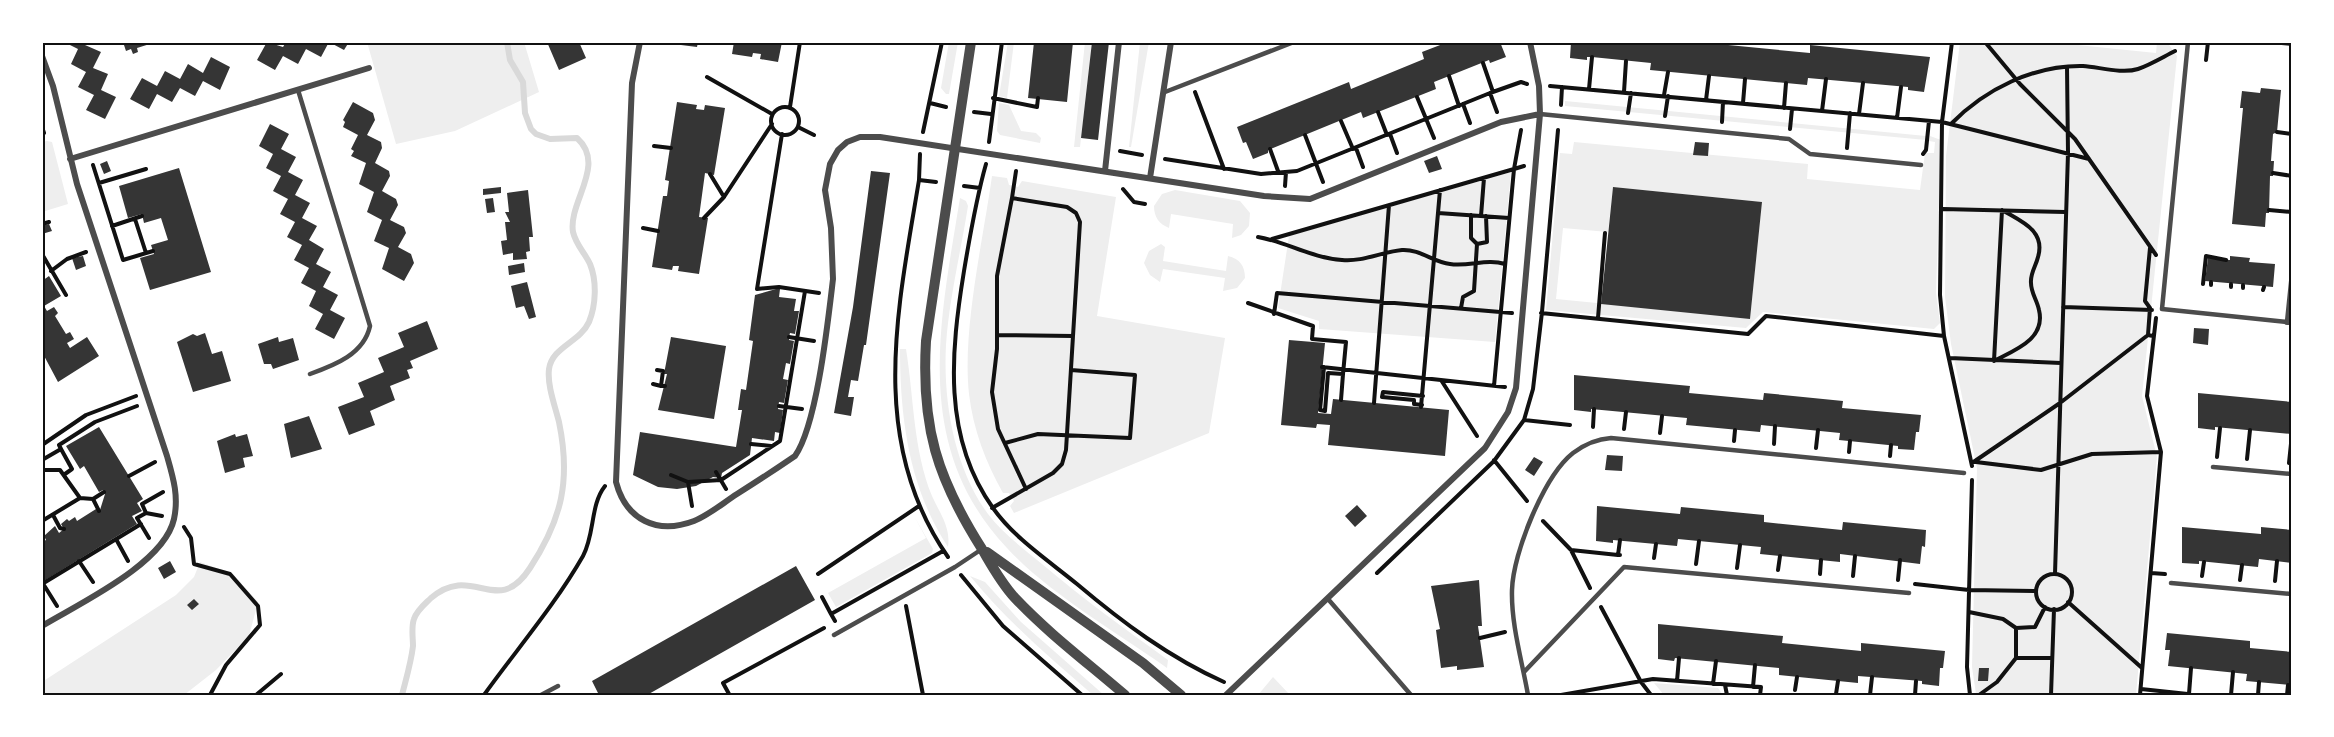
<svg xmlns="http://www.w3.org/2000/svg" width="2334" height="737" font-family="'Titillium Web',sans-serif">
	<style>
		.green { fill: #eee; fill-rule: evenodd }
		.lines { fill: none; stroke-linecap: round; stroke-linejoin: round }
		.stream { stroke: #d9d9d9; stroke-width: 6 }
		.building { fill: #353535 }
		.path { stroke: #111; stroke-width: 4 }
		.service { stroke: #4c4c4c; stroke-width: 4.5 }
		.minor { stroke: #4c4c4c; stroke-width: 6 }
		.tertiary { stroke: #4c4c4c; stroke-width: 10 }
		.neatline { fill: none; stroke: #111; stroke-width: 2 }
	</style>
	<rect width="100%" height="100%" fill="#fff"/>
	<path class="green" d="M367 42H524L539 92 455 131 396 144Z
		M949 42H958L949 94H946L941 88Z
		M1008 42H1014L1007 98 999 96Z
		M1085 42H1092L1080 147H1074Z
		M1140 42H1149L1131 147H1129Z
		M1960 42H2048L2156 53 2157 42H2167L2177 56 2142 396 2157 457 2136 695 1976 694 1972 667 1977 468 1951 344 1945 297 1946 156Z
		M1565 101 1926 136V140L1565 106Z
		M999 103 1009 105 1021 131 1036 133 1041 138 1040 143 1000 135 997 131Z
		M1930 136 1941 140 1936 293 1940 323 1934 329 1763 312 1746 328 1546 310 1560 153 1572 154 1574 142 1808 164 1807 179 1920 190 1925 153H1934L1935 142 1929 141ZM1613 187 1762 202 1750 318 1556 299 1563 228 1608 232Z
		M47 141 52 142 68 204 42 212V142Z
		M1511 172 1495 342 1319 329V321L1278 308 1289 236Z
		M992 176 1007 178 1009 185 1018 187 1022 181 1116 197 1097 316 1225 338 1209 433 1014 513 1010 506 1014 501 1009 493H1003C986 463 973 429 969 394 962 330 983 241 992 176Z
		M1175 190 1240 201 1250 213 1249 226 1241 235 1232 238 1233 224 1171 214 1169 228C1159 224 1154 217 1154 206L1162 194Z
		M960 198 966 201 968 206C961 251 949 299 946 345 943 401 954 468 988 514 1003 534 1023 548 1042 564 1082 598 1125 629 1168 660L1167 668C1116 632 1048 593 1007 548 911 446 940 322 960 198Z
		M1161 244 1165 247 1163 261 1226 271 1228 256C1240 259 1245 266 1245 278L1237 288 1223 291 1225 278 1163 269 1160 282 1150 275 1144 263 1149 251Z
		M900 349H906C914 398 913 449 932 496 939 512 951 527 948 547 909 488 900 418 900 349Z
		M914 516 933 549 932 553 836 607 828 593 926 538Z
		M200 562 233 574 258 602 249 636 216 670 184 695H42V682L176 595 194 577Z
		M970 576 985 582 1021 622 1104 695H1093C1049 657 1007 621 970 576Z
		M1273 677 1290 695H1258Z
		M1654 683 1718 688 1723 695H1664Z"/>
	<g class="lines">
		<path class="stream" d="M402 695C406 679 411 663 413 646 413 638 411 627 414 619 417 610 425 604 431 598 473 562 497 619 530 568 562 519 571 480 559 422 555 406 547 385 549 369 552 347 580 342 589 322 596 305 597 281 590 264 585 253 576 245 573 232 568 202 607 165 577 138L550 139 536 134 531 129 525 113 523 82 510 60 507 42"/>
	</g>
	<path class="building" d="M64 42H86L85 45 101 52 93 68 108 74 101 90 116 97 105 119 86 110 94 95 78 87 86 72 71 64 78 49Z
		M123 42H153V43L137 48 138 52 133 54 131 49 126 51Z
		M267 42 283 47 286 42H349L344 50 329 42 321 57 306 49 298 64 283 56 275 70 257 60Z
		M547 42H579L586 58 559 70Z
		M682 42H698L697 47 681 45Z
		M734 42H782L778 62 760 59 761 54 753 53 752 57 732 54Z
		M1034 42H1073L1067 102 1028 98Z
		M1092 42H1109L1098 140 1081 138Z
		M1448 42H1500L1506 57 1490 63 1489 60 1434 82 1436 89 1363 118 1361 112 1268 150V153L1253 159 1246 142 1243 143 1237 127 1349 82 1351 89 1424 59 1422 52Z
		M1571 42H1697L1810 53V45L1930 57 1924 92 1908 90V87L1808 78 1807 85 1650 70 1651 63 1592 57H1587V60L1570 58Z
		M211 57 230 67 220 90 203 81 195 96 180 88 172 102 157 94 149 109 130 99 142 78 157 86 165 71 180 79 188 64 203 73Z
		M2261 88 2281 90 2277 132 2273 134 2271 161H2274L2273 176H2270L2269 213H2266L2265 227 2232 224 2243 108H2240L2242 91 2260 93Z
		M353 102 373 113 375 120 367 135 381 142 382 148 375 163 389 171 390 176 382 191 396 199 398 205 390 220 404 227 406 233 398 247 411 254 414 263 404 281 382 269 389 248 374 241 382 220 367 212 374 192 359 184 366 163 351 156 354 151 351 149 358 135 343 127 345 122 343 120Z
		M677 102 697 105 696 109 704 110 705 105 725 108 714 175 705 173 699 217 708 218 699 274 678 271 679 266H673L672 270 652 267 663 196H667L669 181 665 180Z
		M270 124 289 134 281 149 296 157 288 172 303 180 295 195 310 203 302 218 317 226 309 240 324 249 316 264 331 272 323 287 338 295 330 310 345 318 334 339 315 329 323 314 309 306 316 291 301 283 309 268 294 260 302 245 287 237 295 222 280 214 288 199 273 191 281 176 266 168 273 154 259 146Z
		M1695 142 1709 143 1708 156 1693 155Z
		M1437 156 1442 169 1429 173 1424 161Z
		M107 161 111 171 104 174 100 164Z
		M179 168 211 272 150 290 140 258 154 254 151 245 168 240 161 218 144 223 142 214 128 218 119 186Z
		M871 171 890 173 866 345H864L858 381 851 380 848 397H854L851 416 834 413 853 307Z
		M501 187V193L483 195V189Z
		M1613 187 1762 202 1750 319 1601 304Z
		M528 190 533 237H529L530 251 526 252 527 259 513 260V253L503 255 501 241 507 240 505 222H510L505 212H509L507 193Z
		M493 198 495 212 487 213 485 199Z
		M49 224 52 231 42 234V226Z
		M83 256 86 266 76 270 72 258Z
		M2230 256 2250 258 2249 262 2275 264 2273 287 2205 281 2208 258 2230 260Z
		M524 263 525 272 509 275 508 266Z
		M49 276 61 296 44 306 47 311 54 307 58 313 55 316 66 334 70 332 74 339 67 343 70 348 87 337 99 356 58 382 42 352V281Z
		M527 282 536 317 529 319 524 306 516 308 511 286Z
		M776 289H780L779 297 796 299 794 311H799L795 334 790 333 789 337V340L794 341 790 364 786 363 783 379 788 380 784 403 779 402 778 409 783 410 780 433 775 432 774 441 752 438 750 455 722 473 721 478 713 477 696 486 677 489 658 487 633 475 640 432 736 447 742 410H738L741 389 746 390 753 341 749 340 755 295Z
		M427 321 438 349 410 361 413 368 407 370 410 378 390 386 395 400 370 411 375 425 349 435 338 407 364 397 358 383 384 372 378 358 404 347 398 333Z
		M2194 328 2209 329 2208 345 2193 343Z
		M205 333 212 354 222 351 231 381 193 392 177 342 193 334 197 336Z
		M278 337 279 342 293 338 299 360 273 369 271 364H264L258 344Z
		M671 337 726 346 714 419 658 410 667 374H664Z
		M1289 340 1325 343 1318 413 1331 414 1333 399 1449 410 1445 456 1328 445 1330 425 1317 424 1316 428 1281 425Z
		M1574 375 1690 386 1689 393 1763 400 1764 393 1843 401 1842 408 1921 415 1919 432H1916L1914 450 1898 449V446L1839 440 1840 433 1761 425 1760 432 1686 425 1687 418 1591 409V412L1574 410Z
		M2198 393 2292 402V434L2215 427V430L2198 428Z
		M309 416 322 449 291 458 284 424Z
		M99 427 143 499 137 503 142 511 132 516 137 524 42 582V542L46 540 44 536 55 526 59 533 64 529 61 524 67 519 69 521 75 517 77 521 96 509 100 510 105 494 103 490 99 492 84 466 80 469 66 446Z
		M235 434 236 437 247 434 253 456 243 458 245 467 225 473 217 441Z
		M1607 455 1623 456 1622 471 1605 470Z
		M1534 457 1543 462 1534 476 1525 470Z
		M1357 505 1367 516 1355 527 1345 516Z
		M1597 506 1680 514 1681 507 1764 515V522L1842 530 1843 522 1926 530 1925 547 1922 546 1920 564 1840 554V562L1760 554 1761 547 1678 539 1677 546 1613 540V543L1596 541Z
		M2182 527 2261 534V527L2292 530V563L2259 559 2258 567 2199 561V564L2182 563Z
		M170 561 176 572 164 579 158 568Z
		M796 566 815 600 647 695H599L592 681Z
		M1479 580 1482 626H1478L1484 667 1457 670V666L1441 668 1436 630 1440 629 1431 586Z
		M194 599 199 604 192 610 187 605Z
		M1658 624 1783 636 1782 643 1861 651V643L1945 651 1943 668H1940L1939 686 1922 684V681L1858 676V683L1779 675V668L1675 658 1674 661 1658 659Z
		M2167 633 2250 641V648L2292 652V685L2246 681 2247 674 2168 666 2170 650H2165Z
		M1979 668H1989L1988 681H1978Z"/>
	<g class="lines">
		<path class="path" d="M1952 42 1942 122 1940 295 1944 336 1972 466
			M1985 42 2020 84 2075 139 2156 255
			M2206 60 2208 42
			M1483 63 1493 92
			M1449 76 1459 106
			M707 77 772 114
			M1550 86 1942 122 2089 159
			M1589 89 1592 57
			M1195 92 1224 169
			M1624 92 1626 61
			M1490 93 1497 112
			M1664 95 1668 72
			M1417 97 1434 138
			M993 98 1037 107 1038 98
			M1706 100 1709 76
			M930 103 946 107
			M1743 103 1745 79
			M1463 104 1470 123
			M1561 105 1562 87
			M790 107 800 42
			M771 121a14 14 0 1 1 28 0a14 14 0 1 1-28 0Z
			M1784 108 1786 83
			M1822 111 1826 79
			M974 112 991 114
			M1378 112 1387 135
			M1628 113 1631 93
			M1859 114 1863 83
			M1665 116 1668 96
			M1897 118 1901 87
			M1341 121 1353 149
			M1722 122 1723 102
			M1951 124C1985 89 2034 65 2083 66 2099 67 2122 74 2138 69 2150 65 2163 57 2175 51
			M42 127 44 133
			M798 127 814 135
			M1790 129 1792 109
			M1521 130 1514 169 1524 166
			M923 132 942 42
			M2277 132 2292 134
			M782 134 757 289 779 287 819 293
			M1390 134 1397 153
			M1305 135 1323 182
			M989 142 1002 42
			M654 146 671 148
			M1356 148 1363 167
			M1847 148 1850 113
			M1270 149 1278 171
			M1120 151 1142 155
			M920 154 919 180C898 308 867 441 948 557
			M1923 154 1926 150 1929 121
			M1165 159 1261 174 1297 171 1490 93 1521 82 1527 84
			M986 164C976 199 970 235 964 271 951 351 942 437 993 508 1014 538 1049 561 1077 584 1122 622 1170 658 1224 682
			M93 165 123 260 153 251
			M2273 173 2292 176
			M710 174 724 197
			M919 180 936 182
			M99 183 146 169
			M964 186 980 188
			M1285 186 1286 172
			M1123 189 1134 202 1145 204
			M1012 198 1016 171
			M1943 209 2065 212
			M2002 210C2020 221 2046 230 2038 257 2036 266 2030 273 2031 283 2031 293 2037 300 2039 310 2046 339 2015 350 1994 361Z
			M2269 210 2292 212
			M1438 213 1509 218
			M1481 216 1484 178
			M704 218 724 197 772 124
			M135 219 146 253
			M42 224 49 222
			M112 226 142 216
			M643 228 658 231
			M1258 237C1287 242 1312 258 1342 260 1363 262 1381 252 1402 250 1420 249 1433 262 1450 264 1469 267 1487 258 1505 264
			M1272 239 1514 169 1494 386
			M1477 244 1487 242 1486 216
			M42 254 66 295
			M51 271 67 259 86 252
			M2203 284 2206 256 2226 260
			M2211 285V282
			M2231 287V284
			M2243 288V285
			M2263 290 2264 287
			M1248 303 1313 326 1312 339 1346 342 1343 374
			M2063 307 2152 310
			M1461 308 1463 297 1474 291 1477 244 1471 238V215
			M1541 313 1748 334 1766 316 1944 336
			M1274 314 1277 293 1512 313
			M1598 318 1605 233
			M997 335 1073 336
			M2148 335 2150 308 2145 301 2150 248
			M789 337 814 341
			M1950 358 2061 363
			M1322 367 1505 387
			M1324 367 1320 410 1325 411 1328 373 1343 374 1341 400
			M657 370 663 371 661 386H665
			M1441 380 1477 436
			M653 384 661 386
			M1374 403 1389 205
			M1422 405 1414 404V400L1382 397 1383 392 1423 396
			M779 406 802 409
			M1421 407 1440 190
			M1524 420 1570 425
			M1593 427 1594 409
			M1624 429 1626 412
			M1660 433 1662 416
			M1734 441 1735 430
			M1005 443 1038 434 1130 438 1135 375 1071 370
			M751 444 771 446
			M1774 444 1775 426
			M42 445 86 415 136 396
			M1816 448 1818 430
			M61 449 72 469 65 474
			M1849 452 1850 441
			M1890 456 1891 445
			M2217 457 2220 428
			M2247 459 2250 430
			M42 460 61 449 59 445 95 422 137 406
			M1494 460 1527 501
			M1976 462 2041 470 2092 454 2161 452
			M1972 463 2060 403 2148 335 2153 336
			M2289 463 2292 434
			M42 470H60L80 498 42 521
			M716 472 726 489
			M671 475 688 482 692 506
			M129 476 155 462
			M688 482 721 480 780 441 805 291
			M80 498 93 499 104 492
			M93 499 99 511
			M992 508 1053 473 1062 464 1066 450 1080 222 1076 213 1067 207 1012 198 997 276V349L992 392 998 429 1026 489
			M146 513 162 516
			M53 515 60 528 64 529
			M1543 521 1571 550 1590 588
			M184 527 191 538 194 564 230 574 258 606 260 625 226 665 210 695
			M149 538 137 518 146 513 142 504 163 492
			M116 539 128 561
			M1620 540 1618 555H1620
			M1571 550 1618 555
			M1654 558 1656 544
			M79 561 93 582
			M1696 564 1699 541
			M1737 568 1740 545
			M1778 570 1780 556
			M1377 573 1494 461 1524 420 1533 389 1542 312 1558 130
			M2151 573 2165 574
			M818 574 919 506
			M1820 574 1821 560
			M2055 574 2068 153 2067 67
			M2036 592a18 18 0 1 1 36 0a18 18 0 1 1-36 0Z
			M961 575 1003 626 1082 695
			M1853 576 1855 556
			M2202 576 2204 562
			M1898 580 1900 560
			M2240 580 2242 565
			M2275 581 2277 561
			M42 582 57 606
			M42 584 141 524
			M1915 584 1969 590 2036 591
			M822 597 831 614
			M2068 602 2142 668
			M906 606 923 695
			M1601 607 1641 682 1651 695
			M2045 607 2035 627 2016 628V658H2052
			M1969 612 2003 619 2016 628
			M835 621 831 614 943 551
			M1480 638 1505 632
			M1677 681 1679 658
			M1713 684 1716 661
			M1725 685 1727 695
			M1753 687 1755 665
			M2141 689 2197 695
			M1795 690 1797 677
			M729 694 723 683 824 628
			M1836 694 1838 681
			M2189 694 2191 668
			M256 695 281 674
			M484 695C517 649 555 605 583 556 595 534 590 505 605 486
			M1561 695 1653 679 1761 687 1760 695
			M1870 695 1872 677
			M1915 695 1916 681
			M1970 695 1967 667 1972 480
			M1979 695 1997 682 2016 658
			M2051 695 2054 609
			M2140 695 2161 452 2147 396 2156 318
			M2231 695 2233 672
			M2258 695 2259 682
			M2287 695 2288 685"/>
		<path class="service" d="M2188 42 2162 309 2287 322 2292 273
			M2275 42 2292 44
			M298 90 370 326C364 354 335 365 310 374
			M1165 92 1294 42
			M1540 114 1789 139 1810 154 1921 165
			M2213 467 2292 474
			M2171 583 2292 594
			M1328 599 1411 695
			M834 635 955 567 982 549
			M1524 672 1624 567 1909 593
			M541 695 558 686
			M1528 695C1522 661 1511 624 1512 590 1513 553 1544 476 1573 453 1585 444 1596 439 1611 438L1964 473"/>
		<path class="minor" d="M640 42 632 83 616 482C626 520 657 535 694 521 709 515 723 503 737 494 756 482 776 469 795 456 817 425 828 321 833 279L831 228 825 190 830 164 838 150 847 142 860 137H880L1264 196 1310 199 1501 122 1540 114
			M42 56 53 86 77 184 167 456C173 477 179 496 174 519 164 564 80 603 42 626
			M70 159 369 68
			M1105 171 1119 42
			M1150 178 1171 42
			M2287 322H2292
			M1226 695 1485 448 1508 412 1516 388 1540 114 1539 86 1530 42"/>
		<path class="tertiary" d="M971 42 926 341C921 427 937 478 982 549 992 566 1001 583 1015 598 1049 634 1088 663 1125 695
			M987 552 1143 663 1181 695"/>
	</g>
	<rect width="2334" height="737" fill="none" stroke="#ffffff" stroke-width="87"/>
	<rect x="44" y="44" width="2246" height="650" class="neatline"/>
</svg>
